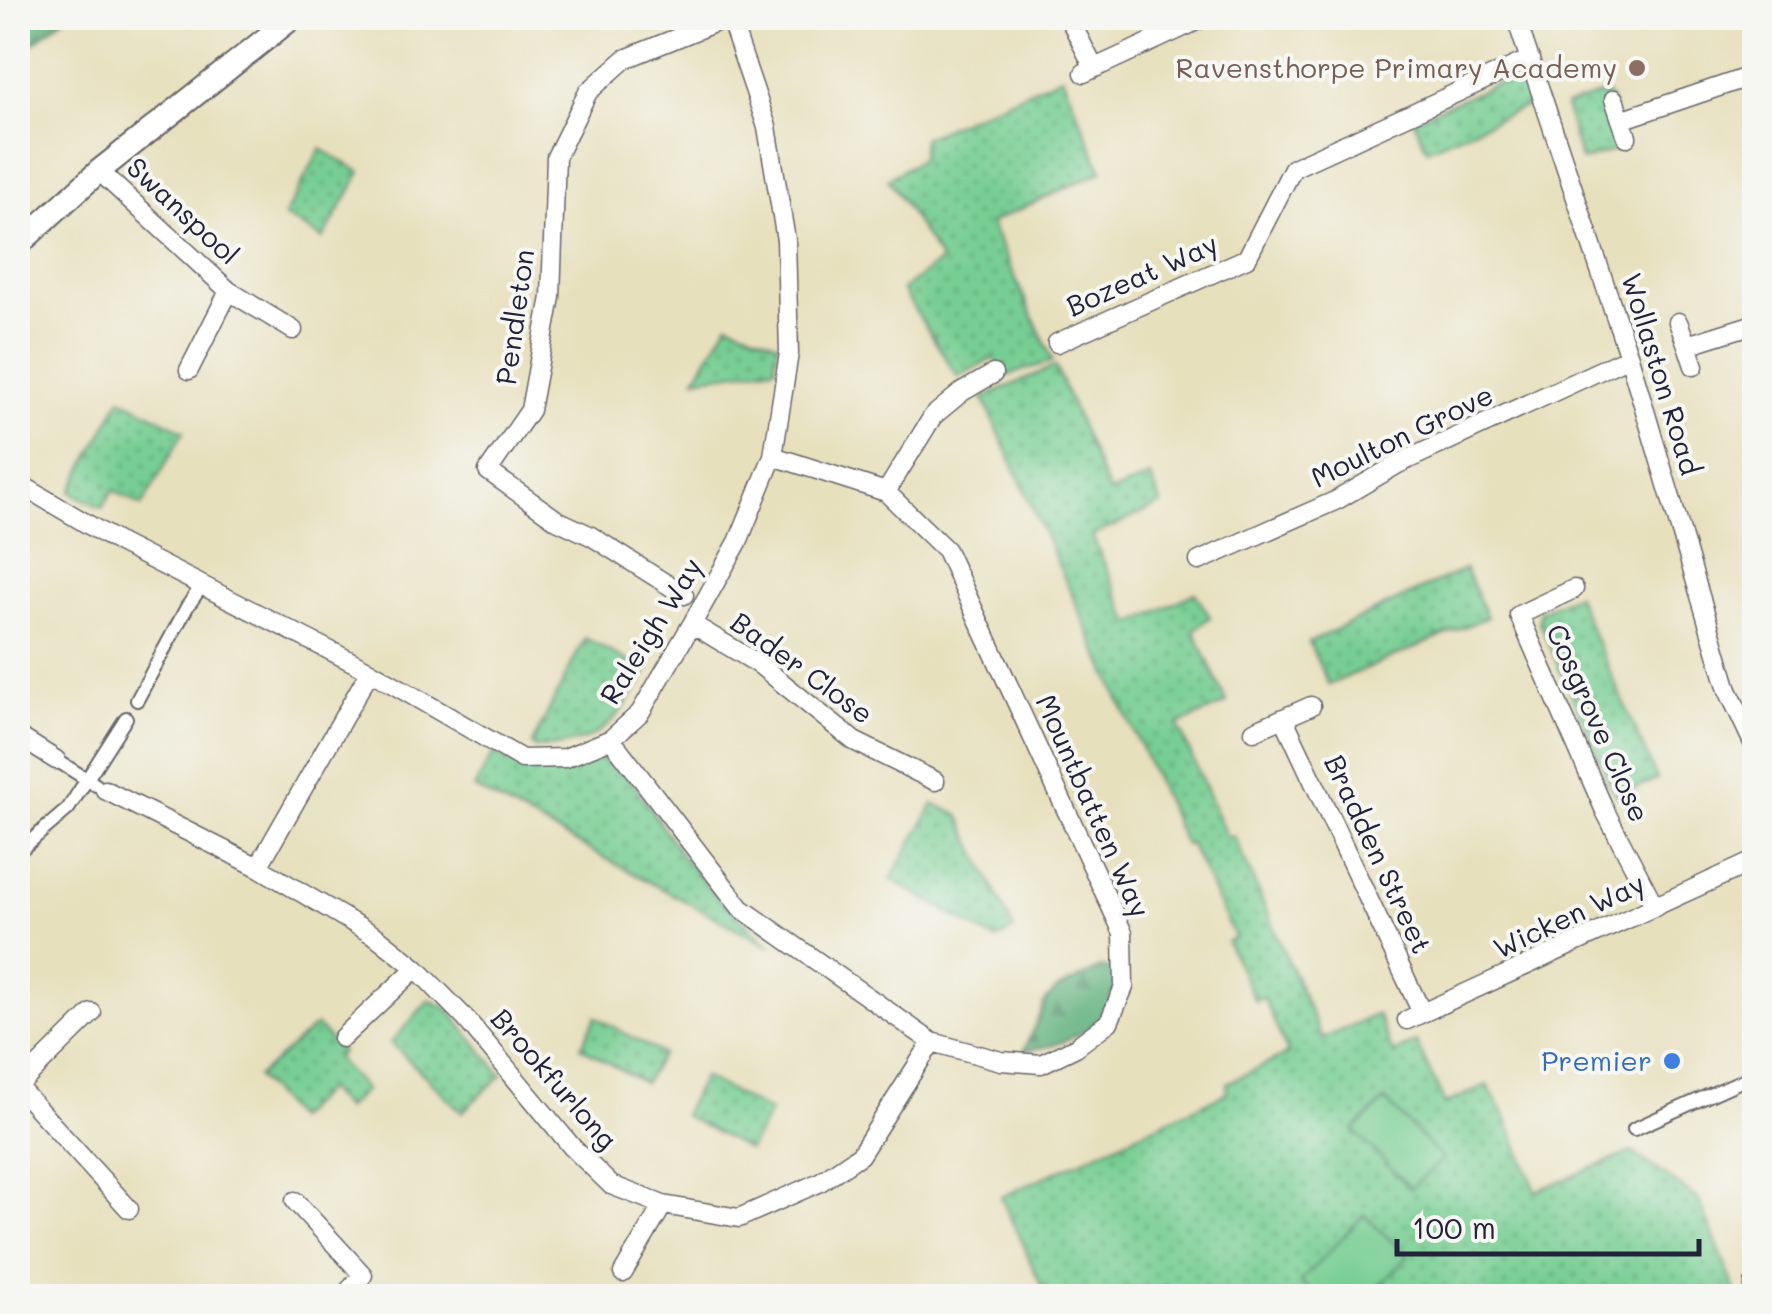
<svg xmlns="http://www.w3.org/2000/svg" width="1772" height="1314" font-family="Mali,sans-serif">
	<style>
		.grass { fill: url(#grass-dots); stroke: #4c7867; stroke-width: 2.5 }
		.forest { fill: url(#forest-firs); stroke: #426a5c; stroke-width: 2.5 }
		.garden { fill: #77ce93; stroke: #4c7867; stroke-width: 2.5 }
		.lines { fill: none; stroke-linecap: round; stroke-linejoin: round }
		.pedestrian-casing { stroke: #676468; stroke-width: 16 }
		.minor-casing { stroke: #676468; stroke-width: 21 }
		.tertiary-casing { stroke: #676468; stroke-width: 26 }
		.pedestrian { stroke: #fff; stroke-width: 12 }
		.minor { stroke: #fff; stroke-width: 18 }
		.tertiary { stroke: #fff; stroke-width: 22 }
		.education-dot { fill: #8d6e63; stroke: #f6f6f2; stroke-width: 4 }
		.shop-dot { fill: #3f7fe0; stroke: #f6f6f2; stroke-width: 4 }
		.labels { text-anchor: middle; stroke-width: 8; stroke-linejoin: round; paint-order: stroke }
		.education-label { font-size: 28px; fill: #785e54; stroke: #f6f6f2; text-anchor: end }
		.street-label { font-size: 28px; fill: #22223b; stroke: #f6f6f2 }
		.shop-label { font-size: 28px; fill: #366cbe; stroke: #f6f6f2; text-anchor: end }
	</style>
	<defs>
		<pattern id="grass-dots" width="8" height="8" patternUnits="userSpaceOnUse" patternTransform="scale(2.5)"><rect width="8" height="8" fill="#77ce93"/><path d="M2 2h.1M6 6h.1" fill="none" stroke="#61a779" stroke-width="1.8" stroke-linecap="round"/></pattern>
		<pattern id="forest-firs" width="22" height="20" patternUnits="userSpaceOnUse" patternTransform="scale(2.5)"><rect width="22" height="20" fill="#61b17d"/><path d="M5 1l3.5 6h-7zM16 11l3.5 6h-7z" fill="#509068"/></pattern>
	</defs>
	<rect width="100%" height="100%" fill="#f6f6f2"/>
	<filter id="ink" filterUnits="userSpaceOnUse"><feTurbulence type="fractalNoise" baseFrequency=".01" numOctaves="2"/><feDisplacementMap in="SourceGraphic" scale="20" xChannelSelector="R" yChannelSelector="G"/><feConvolveMatrix kernelMatrix="1 2 1 2 8 2 1 2 1" color-interpolation-filters="sRGB"/></filter>
	<filter id="wash" filterUnits="userSpaceOnUse"><feTurbulence type="fractalNoise" baseFrequency=".0048" numOctaves="4" result="noise"/><feDisplacementMap in="SourceGraphic" scale="40" xChannelSelector="R" yChannelSelector="G"/><feGaussianBlur stdDeviation="2.25" result="paint"/><feColorMatrix in="noise" values="0 0 0 0 0 0 0 0 0 0 0 0 0 0 0 0 0 1.4 0 .05"/><feComposite in="paint" operator="in"/></filter>
	<g filter="url(#wash)">
		<rect width="100%" height="100%" fill="#e7e0bd"/>
		<path class="grass" d="M1062 76 1102 171 990 223 1053 361 1006 376 994 358 958 377 902 290 941 261 888 179 921 159 923 138Z
			M1511 78 1534 91 1537 102 1427 149 1413 119Z
			M1606 93 1611 99 1626 147 1581 161 1565 106Z
			M321 149 361 172 323 239 284 216Z
			M728 323 778 343 775 367 696 378Z
			M1055 366 1109 493 1150 477 1162 504 1092 536 1131 624 1195 593 1210 617 1194 630 1227 703 1178 725 1227 838 1234 836 1322 1039 1377 1014 1393 1053 1416 1042 1445 1104 1487 1085 1506 1117 1536 1191 1632 1152 1699 1200 1738 1296H1046L1001 1197 1227 1093V1083L1288 1054 1264 998 1255 1001 1227 942 1235 938 1190 844 1185 845 983 398Z
			M121 398 184 431 142 506 113 490 102 508 71 492Z
			M1465 569 1487 617 1328 685 1309 642Z
			M1576 595 1657 779 1616 796 1539 622 1540 611Z
			M585 638 647 671C614 727 602 743 535 748L532 744Z
			M494 753C509 761 524 768 541 768 568 768 598 751 622 766L681 855 715 895 771 947 474 788Z
			M934 804 959 815 1014 930 996 940 891 879Z
			M429 1000 447 1008 502 1075 462 1112 391 1043Z
			M596 1017 662 1054 644 1083 581 1047Z
			M316 1025 341 1052 336 1058 365 1090 345 1109 326 1089 295 1119 257 1077Z
			M703 1077 770 1112 749 1150 683 1115Z"/>
		<path class="forest" d="M18 18H64L18 56Z
			M1101 968 1118 969C1116 1021 1073 1046 1024 1050L1045 1002 1056 990Z"/>
		<path class="garden" d="M1385 1100 1443 1159 1411 1189 1354 1130Z
			M1364 1215 1408 1256 1370 1296H1315L1300 1282Z"/>
	</g>
	<g filter="url(#ink)">
		<g class="lines">
			<g class="pedestrian-casing">
				<path id="pedestrian" d="M137 700 187 607 201 587
					M56 760 96 785
					M18 852 68 809 126 718
					M1634 1129 1754 1075"/>
			</g>
			<g class="minor-casing">
				<path id="minor" d="M1069 18 1094 68
					M1516 18 1629 357 1728 690 1754 745
					M1084 73 1203 18
					M1614 99 1627 137
					M1621 120 1754 75
					M99 171 229 291 293 330
					M1678 322 1687 345
					M1057 343 1247 258 1293 168 1530 59
					M1694 366 1687 345 1754 324
					M189 370 229 291
					M18 483 121 544 370 671 522 759 565 758 611 739 640 713 692 624 738 542 773 456 789 353 786 240 767 127 730 18
					M886 492 933 416 962 392 993 374
					M1754 554V556
					M1199 561 1337 500 1398 464 1629 357
					M1574 589 1519 615 1605 811 1655 907
					M684 595 591 536 557 520 488 471 530 410 551 297 556 157 588 92 625 59 726 18
					M692 624 760 665 854 741 935 781
					M1284 719 1422 1013
					M1254 731 1311 706
					M18 736 56 760
					M611 739 741 908 932 1042 1001 1061 1041 1064 1076 1047 1109 1022 1124 987 1123 933 946 550 886 492 773 456
					M105 790 258 867 377 937 416 968 466 1019 572 1147 611 1185 663 1205 739 1218 820 1182 860 1155 932 1042
					M258 867 370 671
					M1407 1020 1754 861
					M342 1038 416 968
					M18 1086 92 1013
					M18 1087 129 1209
					M295 1201 363 1275 344 1296
					M623 1273 663 1205
					M1754 1296V1284"/>
			</g>
			<g class="tertiary-casing">
				<path id="tertiary" d="M18 245 99 171 292 18"/>
			</g>
			<use href="#pedestrian" class="pedestrian"/>
			<use href="#minor" class="minor"/>
			<use href="#tertiary" class="tertiary"/>
		</g>
	</g>
	<circle class="education-dot" cx="1637" cy="68" r="10"/>
	<circle class="shop-dot" cx="1672" cy="1061" r="10"/>
	<g class="labels">
		<g class="education-label">
			<text x="1617" y="78">Ravensthorpe Primary Academy</text>
		</g>
		<g class="street-label">
			<text transform="translate(183 211) rotate(43)" y="10">Swanspool</text>
			<text transform="translate(1142 275) rotate(-24)" y="10">Bozeat Way</text>
			<text transform="translate(515 317) rotate(-82)" y="10">Pendleton</text>
			<text transform="translate(1661 374) rotate(73)" y="10">Wollaston Road</text>
			<text transform="translate(1402 436) rotate(-26)" y="10">Moulton Grove</text>
			<text transform="translate(651 631) rotate(-58)" y="10">Raleigh Way</text>
			<text transform="translate(802 668) rotate(36)" y="10">Bader Close</text>
			<text transform="translate(1598 723) rotate(66)" y="10">Cosgrove Close</text>
			<text transform="translate(1093 806) rotate(66)" y="10">Mountbatten Way</text>
			<text transform="translate(1378 854) rotate(65)" y="10">Bradden Street</text>
			<text transform="translate(1569 916) rotate(-25)" y="10">Wicken Way</text>
			<text transform="translate(554 1079) rotate(49)" y="10">Brookfurlong</text>
		</g>
		<g class="shop-label">
			<text x="1652" y="1071">Premier</text>
		</g>
	</g>
	<rect width="1772" height="1314" fill="none" stroke="#f6f6f2" stroke-width="60"/>
	<path d="M1397 1239v15h302v-15" fill="none" stroke="#22223b" stroke-width="5"/>
	<text x="1412" y="1239" font-size="30" fill="#22223b" stroke="#f6f6f2" stroke-width="8" paint-order="stroke">100 m</text>
</svg>
